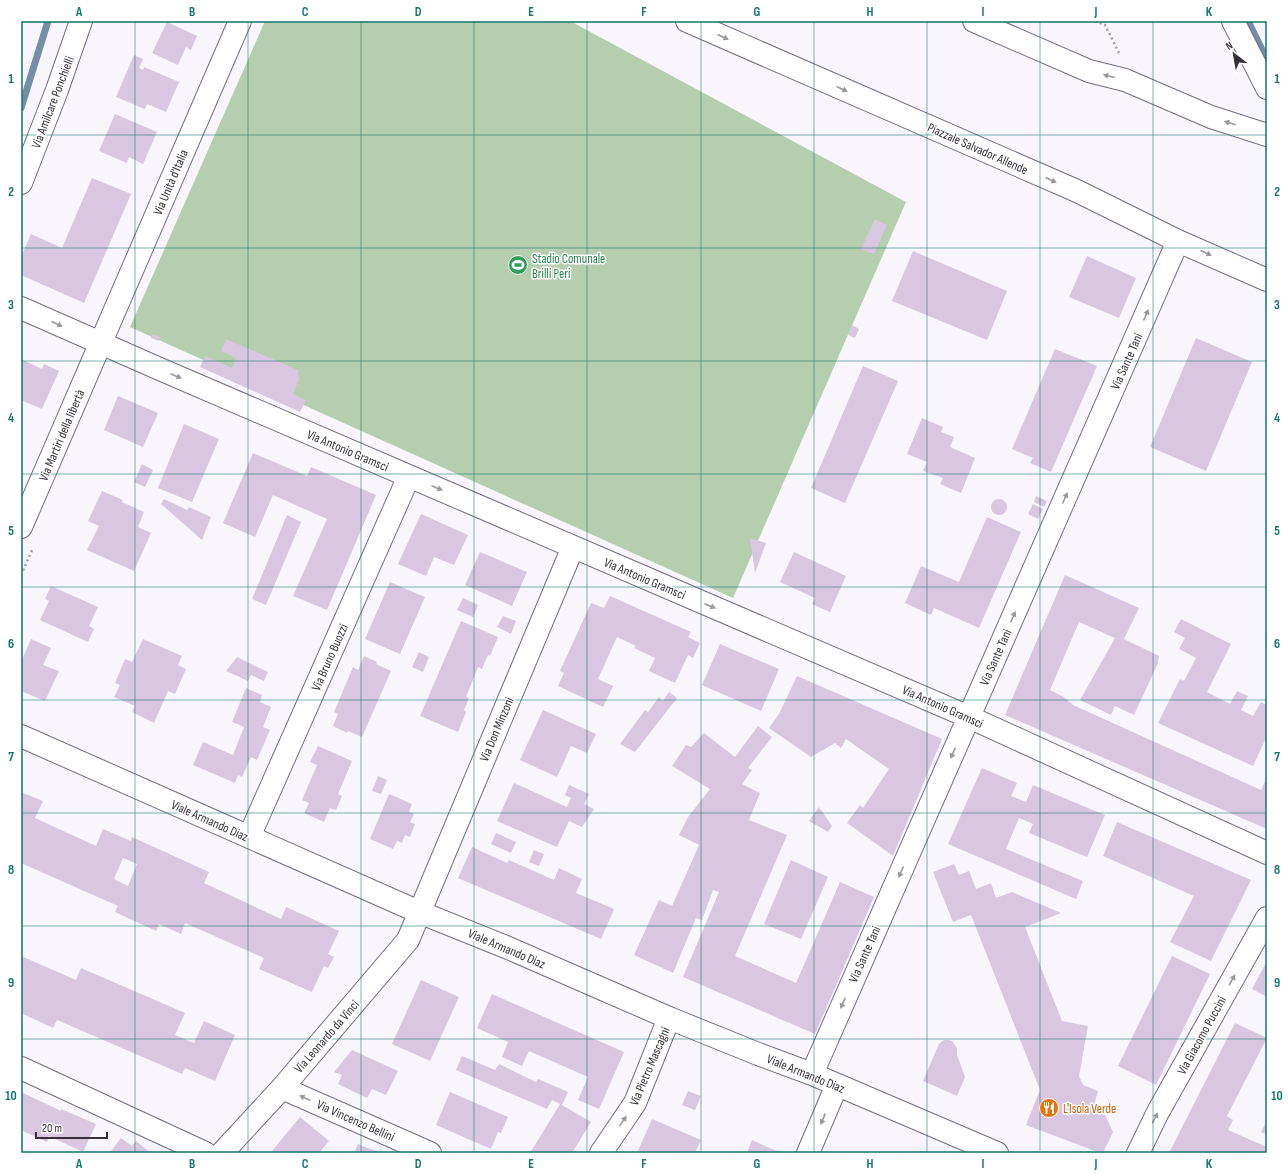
<svg xmlns="http://www.w3.org/2000/svg" width="1288" height="1174" font-family="'Sofia Sans Condensed',sans-serif">
	<style>
		.green { fill: #b5ceae }
		.lines { fill: none; stroke-linecap: round; stroke-linejoin: round }
		.stream { stroke: #748ea5; stroke-width: 7 }
		.building { fill: #d9c6e1; fill-rule: evenodd }
		.minor-casing { stroke: #746b85; stroke-width: 24 }
		.path { stroke: #a19ea6; stroke-width: 2.5; stroke-dasharray: 2 3; stroke-linecap: butt }
		.minor { stroke: #fff; stroke-width: 22 }
		.oneway { fill: #9a979d }
		.grid { fill: none; stroke: #0f766e; stroke-width: 1; stroke-opacity: 0.55 }
		.labels { text-anchor: middle; stroke-width: 3; stroke-linejoin: round; paint-order: stroke }
		.street-label { font-size: 13px; fill: #342f3b; stroke: #fff }
		.leisure-label { font-size: 13px; fill: #27864d; stroke: #fff; text-anchor: start }
		.food-label { font-size: 13px; fill: #c56008; stroke: #fff; text-anchor: start }
		.neatline { fill: none; stroke: #0f766e; stroke-width: 1.5 }
		.grid-label { font-size: 13px; text-anchor: middle; font-weight: bold; fill: #0f766e }
	</style>
	<rect width="100%" height="100%" fill="#f8f6fc"/>
	<path class="green" d="M265 21H570L906 202 733 598 130 327Z"/>
	<g class="lines">
		<path class="stream" d="M1248 21 1267 60
			M21 108 48 21"/>
	</g>
	<path class="building" d="M167 22 197 36 191 50 186 47 178 65 152 53Z
		M134 55 143 59 139 68 143 70 144 67 179 82 166 112 147 104 145 109 116 97Z
		M115 114 157 132 143 164 129 157 127 163 99 151Z
		M92 178 131 194 84 303 21 275V257L31 234 62 248Z
		M875 219 887 225 874 254 861 249Z
		M913 251 1007 291 987 340 892 301Z
		M1087 256 1136 278 1119 318 1069 297Z
		M852 325 859 329 855 338 848 335Z
		M153 334 160 337 159 341 151 338Z
		M1196 338 1252 362 1206 471 1150 447Z
		M226 339 298 370 299 380 293 394 306 400 300 412 200 367 205 356 232 368 236 358 221 351Z
		M1055 349 1097 366 1051 472 1030 463 1033 458 1012 449Z
		M21 359 42 369 44 364 59 371 42 409 21 400Z
		M863 366 898 381 845 503 811 488Z
		M118 396 158 413 143 447 104 430Z
		M922 418 943 427 941 432 954 437 950 447 975 458 961 493 940 484 943 478 923 471 927 462 907 454Z
		M184 424 219 439 192 502 158 488Z
		M253 453 307 476 311 467 376 495 327 610 293 596 327 519 273 495 255 537 223 523Z
		M142 464 153 470 145 487 134 482Z
		M102 491 123 500 122 502 144 512 138 527 151 533 134 571 87 550 99 526 88 521Z
		M1036 496 1047 501 1044 507 1034 502Z
		M991 507a8 8 0 1 1 16 0a8 8 0 1 1-16 0Z
		M164 499 187 510 189 507 211 517 202 540 161 504Z
		M1033 504 1043 509 1038 519 1028 514Z
		M421 514 468 535 454 565 434 557 426 576 398 564Z
		M287 515 301 522 266 605 252 599Z
		M987 517 1021 532 979 628 934 608 931 615 905 603 921 566 959 582Z
		M750 538 766 543 755 573Z
		M480 552 527 572 512 606 465 585Z
		M794 552 846 576 830 612 812 604 815 598 780 582Z
		M1065 575 1139 608 1124 639 1159 656 1158 663 1134 715 1115 706 1111 715 1080 700 1115 638 1079 622 1050 690 1064 697 1073 705 1261 790 1267 777V829L1005 715Z
		M390 582 425 597 400 654 365 639Z
		M51 586 98 607 89 626 94 629 88 642 40 620 49 601 45 599Z
		M610 596 691 632 688 637 700 643 693 658 688 655 675 683 649 671 655 658 634 648 636 646 617 637 598 679 613 686 603 707 558 686 564 673 560 671 591 603 604 608Z
		M463 598 478 605 473 617 457 610Z
		M503 616 516 621 511 634 497 627Z
		M1181 619 1231 644 1207 692 1230 704 1237 691 1248 696 1241 710 1253 716 1261 702 1267 705V736L1253 766 1158 723 1180 679 1184 681 1196 658 1179 649 1185 638 1174 632Z
		M461 621 498 637 490 656 488 655 482 669 478 667 466 697 469 698 464 710 466 712 458 732 420 716Z
		M31 639 51 648 43 665 59 671 45 701 21 691V662Z
		M143 639 182 656 178 665 186 669 175 694 168 691 154 723 132 712 135 706 114 697 120 685 115 683 125 659 132 662Z
		M720 644 779 669 761 711 702 685Z
		M419 652 429 657 423 672 412 667Z
		M364 656 377 662 376 664 391 671 362 737 348 731 347 733 333 726 338 714 334 712 353 667 358 670Z
		M237 657 268 672 264 681 251 675 248 681 226 671Z
		M797 676 942 739 893 856 847 823 860 805 863 808 889 769 846 739 841 748 835 743 811 757 769 728 779 714Z
		M246 688 262 695 260 702 271 707 263 727 270 730 257 760 251 757 242 777 238 775 235 783 193 765 203 742 233 755 244 727 232 722Z
		M669 692 677 698 635 752 620 744 645 710 648 712 659 697 663 701Z
		M543 710 596 734 587 753 571 746 557 777 520 760Z
		M758 726 772 737 748 768 752 770 742 784 760 793 749 820 787 835 735 956 796 983 840 882 874 897 815 1034 683 977 719 892 713 890 702 920 696 918 673 973 634 955 659 900 672 906 699 845 679 835 688 817 710 789 672 766 686 745 691 747 704 733 735 757Z
		M318 746 352 761 338 794 342 796 336 810 330 808 324 822 304 813 309 803 302 800 317 765 310 762Z
		M982 768 1017 783 1011 796 1026 802 1033 785 1105 815 1087 857 1029 833 1033 824 1019 818 1006 849 1083 881 1076 899 948 844Z
		M378 776 387 780 381 794 372 791Z
		M514 783 567 807 571 798 565 795 569 785 589 794 584 804 594 809 582 827 569 821 557 847 497 821Z
		M21 792 43 801 35 818 96 846 103 829 131 841 132 837 209 872 204 883 281 919 286 907 339 931 328 954 334 957 328 968 324 966 312 992 259 969 264 958 185 923 181 934 159 924 156 931 115 912 118 906 21 863ZM123 858 137 864 128 886 114 879Z
		M389 794 412 804 409 812 414 814 410 822 415 824 410 837 405 835 402 843 397 841 393 849 370 839Z
		M819 807 832 826 828 832 809 821Z
		M1117 822 1251 880 1211 961 1170 942 1194 896 1103 856Z
		M496 833 516 842 511 853 491 844Z
		M472 847 507 863 509 860 554 880 559 868 582 879 576 893 614 909 601 939 458 878Z
		M534 850 544 854 539 866 529 862Z
		M791 860 828 877 801 939 764 924Z
		M954 864 959 875 969 871 976 889 991 883 996 898 1012 892 1061 913 1025 927 1062 1021 1088 1026 1079 1076 1083 1085 1098 1091 1093 1109 1105 1115 1113 1132 1103 1153 1095 1151 1026 1125 1040 1090 971 915 953 922 933 872Z
		M21 956 76 980 81 968 185 1013 175 1035 194 1043 204 1021 235 1035 215 1081 185 1068 182 1074 57 1020 53 1028 21 1013Z
		M1172 956 1210 974 1156 1085 1118 1066Z
		M1267 961V997L1252 989Z
		M421 980 459 997 430 1061 392 1044Z
		M492 994 624 1052 599 1109 578 1100 588 1077 529 1051 522 1066 502 1057 508 1042 477 1028Z
		M1235 1023 1267 1038 1227 1116 1233 1120 1228 1130 1267 1147V1153H1169Z
		M944 1040H949L952 1041 957 1048V1055L965 1077 957 1096 923 1081 939 1044Z
		M352 1050 398 1071 386 1095 372 1089 367 1098 338 1084 342 1075 334 1072Z
		M462 1056 495 1070 499 1064 536 1082 538 1079 568 1092 562 1105 591 1122 572 1153H530L560 1104 552 1100 547 1109 456 1070Z
		M688 1091 701 1096 695 1110 682 1105Z
		M21 1092 61 1111V1109L96 1124 83 1152 49 1136 47 1142 21 1130Z
		M450 1092 508 1117 501 1133 498 1132 491 1149 436 1125Z
		M300 1117 329 1141 319 1153H275L272 1151Z
		M652 1119 701 1140 695 1153H637Z
		M1267 1120V1135L1261 1132Z
		M121 1138 132 1146 136 1141 151 1153H113L111 1151Z
		M752 1140 781 1153H747Z
		M358 1144 380 1153H354Z"/>
	<g class="lines">
		<g class="minor-casing">
			<path id="minor" d="M687 21 1077 191 1178 241 1267 280
				M974 21 1089 71 1125 80 1211 117 1267 135
				M1233 21 1267 88
				M21 183 57 90 81 21
				M21 308 162 370 969 717 1267 853
				M21 527 240 21
				M21 736 419 912 506 947 669 1018 758 1054 812 1074 997 1153
				M249 837 409 476
				M21 1068 205 1153
				M812 1074 1178 241
				M282 1088 430 1153
				M222 1153 282 1088 408 940 573 547
				M601 1153 635 1103 669 1018
				M808 1153 837 1085
				M1138 1153 1158 1112 1267 918"/>
		</g>
		<path class="path" d="M1095 21 1105 25 1120 55
			M21 575 33 548"/>
		<use href="#minor" class="minor"/>
	</g>
	<defs><path id="oneway-solid" d="M-6-.8H1V-3.2L6.5 0L1 3.2V.8H-6Z"/></defs>
	<g class="oneway">
		<use href="#oneway-solid" transform="translate(723 37) rotate(24)"/>
		<use href="#oneway-solid" transform="translate(1109 76) rotate(-166)"/>
		<use href="#oneway-solid" transform="translate(842 89) rotate(24)"/>
		<use href="#oneway-solid" transform="translate(1230 123) rotate(-162)"/>
		<use href="#oneway-solid" transform="translate(1051 180) rotate(24)"/>
		<use href="#oneway-solid" transform="translate(1206 253) rotate(24)"/>
		<use href="#oneway-solid" transform="translate(1146 315) rotate(-66)"/>
		<use href="#oneway-solid" transform="translate(57 324) rotate(24)"/>
		<use href="#oneway-solid" transform="translate(176 376) rotate(23)"/>
		<use href="#oneway-solid" transform="translate(437 488) rotate(23)"/>
		<use href="#oneway-solid" transform="translate(1065 498) rotate(-66)"/>
		<use href="#oneway-solid" transform="translate(710 606) rotate(23)"/>
		<use href="#oneway-solid" transform="translate(1013 617) rotate(-66)"/>
		<use href="#oneway-solid" transform="translate(953 753) rotate(114)"/>
		<use href="#oneway-solid" transform="translate(901 872) rotate(114)"/>
		<use href="#oneway-solid" transform="translate(1232 980) rotate(-61)"/>
		<use href="#oneway-solid" transform="translate(843 1003) rotate(114)"/>
		<use href="#oneway-solid" transform="translate(305 1098) rotate(-156)"/>
		<use href="#oneway-solid" transform="translate(1155 1118) rotate(-63)"/>
		<use href="#oneway-solid" transform="translate(823 1119) rotate(113)"/>
		<use href="#oneway-solid" transform="translate(623 1121) rotate(-56)"/>
	</g>
	<path class="grid" d="M135 21V1153M248 21V1153M361 21V1153M474 21V1153M587 21V1153M701 21V1153M814 21V1153M927 21V1153M1040 21V1153M1153 21V1153M21 135H1267M21 248H1267M21 361H1267M21 474H1267M21 587H1267M21 700H1267M21 813H1267M21 926H1267M21 1039H1267"/>
	<defs>
		<g id="stadium-disc" transform="scale(1)"><circle r="9.5" fill="#2e9e5b" stroke="#fff"/><path d="M0-5a6.5 5 0 1 0 0 10a6.5 5 0 1 0 0-10ZM-3.5-1.8h7v3.6h-7Z" fill="#fff"/></g>
		<g id="restaurant-disc" transform="scale(1)"><circle r="9.5" fill="#e8710a" stroke="#fff"/><path d="M-5-6h1v4h1v-4h1v4h1v-4h1v5L-1.5 .5V6h-2V.5L-5-1ZM5-6V6H3V1.5H1.5Q1.5-4 5-6Z" fill="#fff"/></g>
	</defs>
	<g fill-rule="evenodd">
		<use href="#stadium-disc" x="518" y="265"/>
		<use href="#restaurant-disc" x="1049" y="1108"/>
	</g>
	<g class="labels">
		<g class="street-label">
			<text transform="translate(52 102) rotate(-69)" y="5">Via Amilcare Ponchielli</text>
			<text transform="translate(978 148) rotate(24)" y="5">Piazzale Salvador Allende</text>
			<text transform="translate(170 182) rotate(-67)" y="5">Via Unità d'Italia</text>
			<text transform="translate(1126 361) rotate(-66)" y="5">Via Sante Tani</text>
			<text transform="translate(61 435) rotate(-67)" y="5">Via Martiri della libertà</text>
			<text transform="translate(348 450) rotate(23)" y="5">Via Antonio Gramsci</text>
			<text transform="translate(645 578) rotate(23)" y="5">Via Antonio Gramsci</text>
			<text transform="translate(329 657) rotate(-66)" y="5">Via Bruno Buozzi</text>
			<text transform="translate(995 657) rotate(-66)" y="5">Via Sante Tani</text>
			<text transform="translate(943 706) rotate(24)" y="5">Via Antonio Gramsci</text>
			<text transform="translate(496 729) rotate(-67)" y="5">Via Don Minzoni</text>
			<text transform="translate(210 820) rotate(24)" y="5">Viale Armando Diaz</text>
			<text transform="translate(507 948) rotate(23)" y="5">Viale Armando Diaz</text>
			<text transform="translate(864 954) rotate(-66)" y="5">Via Sante Tani</text>
			<text transform="translate(1201 1035) rotate(-61)" y="5">Via Giacomo Puccini</text>
			<text transform="translate(326 1036) rotate(-49)" y="5">Via Leonardo da Vinci</text>
			<text transform="translate(649 1066) rotate(-67)" y="5">Via Pietro Mascagni</text>
			<text transform="translate(806 1073) rotate(22)" y="5">Viale Armando Diaz</text>
			<text transform="translate(356 1120) rotate(24)" y="5">Via Vincenzo Bellini</text>
		</g>
		<g class="leisure-label">
			<text x="532" y="263">Stadio Comunale<tspan x="532" dy="15">Brilli Peri</tspan></text>
		</g>
		<g class="food-label">
			<text x="1063" y="1113">L'Isola Verde</text>
		</g>
	</g>
	<rect width="1288" height="1174" fill="none" stroke="#ffffff" stroke-width="44"/>
	<g transform="translate(1234 54) rotate(329)" stroke="#ffffff" stroke-width="3" paint-order="stroke">
	<path d="M0-3L7 15L0 10L-7 15Z" fill="#342f3b"/>
	<text y="-6" font-size="11" font-weight="bold" text-anchor="middle" fill="#342f3b">N</text>
	</g>
	<path d="M36 1132v6h71v-6" fill="none" stroke="#342f3b" stroke-width="2"/>
	<text x="42" y="1132" font-size="12" fill="#342f3b" stroke="#ffffff" stroke-width="3" paint-order="stroke">20 m</text>
	<rect x="22" y="22" width="1244" height="1130" class="neatline"/>
	<g class="grid-label">
		<text x="79" y="16">A</text>
		<text x="192" y="16">B</text>
		<text x="305" y="16">C</text>
		<text x="418" y="16">D</text>
		<text x="531" y="16">E</text>
		<text x="644" y="16">F</text>
		<text x="757" y="16">G</text>
		<text x="870" y="16">H</text>
		<text x="983" y="16">I</text>
		<text x="1096" y="16">J</text>
		<text x="1209" y="16">K</text>
		<text x="11" y="83">1</text>
		<text x="1277" y="83">1</text>
		<text x="11" y="196">2</text>
		<text x="1277" y="196">2</text>
		<text x="11" y="309">3</text>
		<text x="1277" y="309">3</text>
		<text x="11" y="422">4</text>
		<text x="1277" y="422">4</text>
		<text x="11" y="535">5</text>
		<text x="1277" y="535">5</text>
		<text x="11" y="648">6</text>
		<text x="1277" y="648">6</text>
		<text x="11" y="761">7</text>
		<text x="1277" y="761">7</text>
		<text x="11" y="874">8</text>
		<text x="1277" y="874">8</text>
		<text x="11" y="987">9</text>
		<text x="1277" y="987">9</text>
		<text x="11" y="1100">10</text>
		<text x="1277" y="1100">10</text>
		<text x="79" y="1168">A</text>
		<text x="192" y="1168">B</text>
		<text x="305" y="1168">C</text>
		<text x="418" y="1168">D</text>
		<text x="531" y="1168">E</text>
		<text x="644" y="1168">F</text>
		<text x="757" y="1168">G</text>
		<text x="870" y="1168">H</text>
		<text x="983" y="1168">I</text>
		<text x="1096" y="1168">J</text>
		<text x="1209" y="1168">K</text>
	</g>
</svg>
